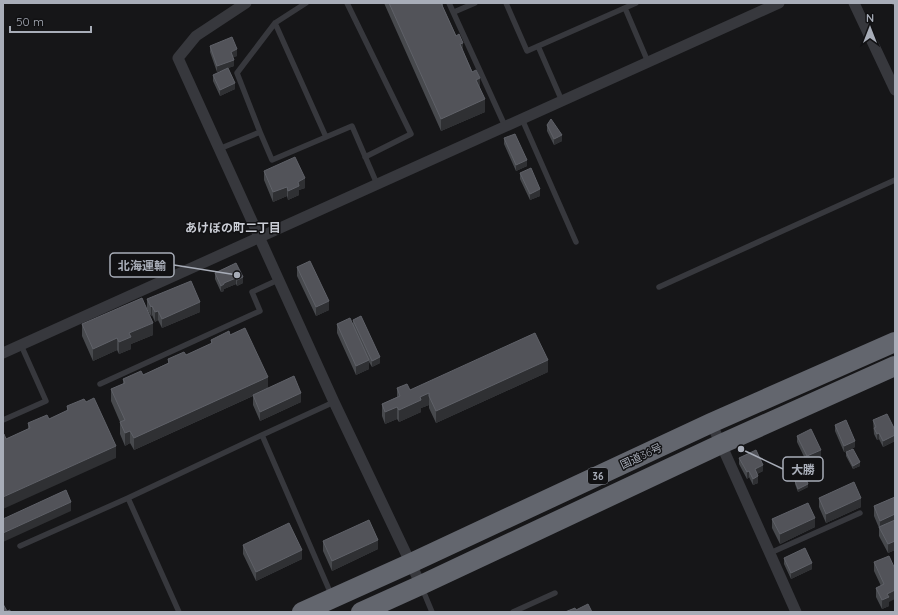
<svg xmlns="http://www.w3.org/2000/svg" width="898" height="615" font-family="Quicksand,'Noto Sans JP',sans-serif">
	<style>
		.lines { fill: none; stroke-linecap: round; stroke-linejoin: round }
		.lane { stroke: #37383d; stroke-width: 5.5 }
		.street { stroke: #37383d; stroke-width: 11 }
		.highway { stroke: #63666e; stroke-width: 20 }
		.wall { fill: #47494d }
		.shaded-wall { fill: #2f3033 }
		.building { fill: #525359; stroke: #5f6168 }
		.labels { text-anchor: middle; stroke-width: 3; stroke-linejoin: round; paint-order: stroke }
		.shield { fill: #111113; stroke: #7b7e86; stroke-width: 1 }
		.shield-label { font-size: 10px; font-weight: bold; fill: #a8adb8 }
		.street-label { font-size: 11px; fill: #a8adb8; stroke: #111113 }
		.neighbourhood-label { font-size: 12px; font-weight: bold; fill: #c9ccd4; stroke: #111113 }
		.leader { fill: none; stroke: #a8adb8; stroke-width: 1.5 }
		.callout-dot { fill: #a8adb8; stroke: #111113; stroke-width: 1.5 }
		.callout { fill: #111113; stroke: #a8adb8; stroke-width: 1.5 }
		.callout-label { font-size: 12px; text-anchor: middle; font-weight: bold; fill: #a8adb8 }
	</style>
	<rect width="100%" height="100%" fill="#161618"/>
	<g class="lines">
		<path class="lane" d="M306 3 275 23 326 137
			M347 3 411 134 365 157
			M449 3 505 126
			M506 3 527 51 636 3
			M625 8 648 62
			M454 12 475 3
			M538 46 562 101
			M522 119 576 242
			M260 132 237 73 275 23
			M219 149 260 132 272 160 352 126 377 184
			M659 287 895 180
			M100 384 260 311 252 292 278 280
			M3 420 46 401 21 345
			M20 546 128 498
			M770 553 860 513
			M422 588 432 612
			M331 594 262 435 334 402
			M179 612 128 498 262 435
			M513 612 555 593"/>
		<path class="street" d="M246 3 196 36 178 58 334 402 421 585
			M854 3 895 90
			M3 353 779 3
			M711 423 721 444 796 612"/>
		<path class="highway" d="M302 612 411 563 711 423 895 342
			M361 612 421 585 721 444 895 366"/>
	</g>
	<path class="wall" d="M384 3H443V7L480 88 485 112 441 131Z
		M890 3H895V6Z
		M210 46 237 56 233 57 234 66 228 68 235 89 220 96 213 81V75L226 69 217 72 210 52Z
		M547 125 562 141 554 145 547 131Z
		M504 138 527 166 516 171 504 144Z
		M264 171 305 188 299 190V195L288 200 287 196 273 202 264 180Z
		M520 173 540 196 530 200 520 179Z
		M236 263 243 283 237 286 236 284 224 289V291L221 292 215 279V273Z
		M297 267 329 310 316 316 297 276Z
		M147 299 200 312 162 328 158 320 155 322 152 315 151 316 147 309Z
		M353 320 380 363 372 367 369 362V369L356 375 337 333V324L353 323Z
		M82 324 153 335 131 344V349L119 354 117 350 93 361 82 336Z
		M230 335 268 388 301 402 260 421 253 405V396L134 450 130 443 125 446 120 434V422L111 401V389L123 384V379L143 375 168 363V359L186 355 211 344V340Z
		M548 372 436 423 429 408V405L421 408V412L399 422 397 419 385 424 382 416V404L397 397V388L410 390Z
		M67 406 116 458 6 439 28 429V423L49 419 67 411Z
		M873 420 895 430V441L883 447 879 439 877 440 874 434Z
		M835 425 855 447 844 452 835 431Z
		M797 436 821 456 807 463 797 442Z
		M846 452 860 466 853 469 846 456Z
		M739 458 763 471 757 474 758 483 753 485 749 477 747 479 739 464Z
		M795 481 808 487 798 492 795 484Z
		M895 497V550L888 553 879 536V528L874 516V506Z
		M819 498 861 507 826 523 819 507Z
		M772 519 815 527 780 544 772 528Z
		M323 541 378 549 332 571 323 551Z
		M243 545 302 559 256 581 243 554Z
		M784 558 812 569 791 579 784 564Z
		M874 562 895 569 889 602V606L882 609 876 597V588L881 586 874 571Z"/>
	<path class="shaded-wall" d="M463 43V55L460 44Z
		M237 49V56L231 58V52Z
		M234 60V66L217 72V66Z
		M480 78V90L476 80Z
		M235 83V89L220 96V90Z
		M485 99V112L441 131V119Z
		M562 135V141L554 145V139Z
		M527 160V166L516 171V165Z
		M305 178V188L299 190V195L288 200V191L298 182Z
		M287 187V196L273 202V192Z
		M540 189V196L530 200V194Z
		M243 277V283L237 286V280Z
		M236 278V284L224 289V291L221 292V286L224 283Z
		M329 301V310L316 316V307Z
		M200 302V312L162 328V319Z
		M152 306V315L151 316V307Z
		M158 311V320L155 322V312Z
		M153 323V335L131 344V349L119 354V342L129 333Z
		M117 338V350L93 361V349Z
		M380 357V363L372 367V361Z
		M369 360V369L356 375V366Z
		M548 360V372L436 423V411Z
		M268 377V389L134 450V438Z
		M301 393V402L260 421V412Z
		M429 393V405L421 408V412L399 422V410L420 397Z
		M397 407V419L385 424V412Z
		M130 431V443L125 446V433Z
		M879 433V439L877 440V434Z
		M895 435V441L883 447V441Z
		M855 441V447L844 452V446Z
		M116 446V458L3 509V497Z
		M821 450V456L807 463V456Z
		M860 462V466L853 469V466Z
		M763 465V471L755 475V469Z
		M749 471V477L747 479V472Z
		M758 476V483L753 485V479Z
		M808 484V487L798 492V489Z
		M861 498V507L826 523V514Z
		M71 502V511L3 542V533Z
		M895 514V523L880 530V521Z
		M815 518V527L780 544V534Z
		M378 540V549L332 571V561Z
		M895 541V550L888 553V544Z
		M302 550V559L256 581V572Z
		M812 563V569L791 579V573Z
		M895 590V599L889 602V606L882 609V600L887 594Z"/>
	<path class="building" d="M389 3H441L456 36 459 34 463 43 460 44 472 72 476 70 480 78 476 80 485 99 441 119Z
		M232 37 237 49 231 52 234 60 217 66 210 46Z
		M228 68 235 83 220 90 213 75Z
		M551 119 562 135 554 139 547 125Z
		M515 134 527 160 516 165 504 138Z
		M295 157 305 178 298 182 299 186 288 191 287 187 273 192 264 171Z
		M531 168 540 189 530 194 520 173Z
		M310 261 329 301 316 307 297 267Z
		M236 263 243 277 237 280 236 278 224 283V284L221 286 215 273Z
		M191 281 200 302 162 319 158 311 155 312 152 306 151 307 147 299Z
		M142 298 153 323 129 333 131 337 119 342 117 338 93 349 82 324Z
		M361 316 380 357 372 361 353 320Z
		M350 318 369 360 356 366 337 324Z
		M245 328 268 377 134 438 130 431 125 433 120 422 125 420 111 389 125 383 123 379 141 371 143 375 169 363 168 359 184 352 186 355 212 343 211 340 229 331 230 335Z
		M535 333 548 360 436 411 429 396V393L420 397 421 400 399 410 397 407 385 412 382 404 400 396 397 388 407 384 410 390Z
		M294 376 301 393 260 412 253 395Z
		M94 398 116 446 3 497V435L4 434 6 439 30 428 28 423 47 415 49 419 68 410 67 406 84 399 86 402Z
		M887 414 895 430V435L883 441 879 433 877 434 874 428 876 427 873 420Z
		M846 420 855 441 844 446 835 425Z
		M811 429 821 450 807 456 797 436Z
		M853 449 860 462 853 466 846 452Z
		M756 450 763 465 755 469 758 476 753 479 749 471 747 472 739 458Z
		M805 477 808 484 798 489 795 481Z
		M854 482 861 498 826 514 819 498Z
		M66 490 71 502 3 533V519Z
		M895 497V514L880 521 874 506Z
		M808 503 815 518 780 534 772 519Z
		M369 520 378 540 332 561 323 541Z
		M895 520V541L888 544 879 527Z
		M289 523 302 550 256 572 243 545Z
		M805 548 812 563 791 573 784 558Z
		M889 556 895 569V590L887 594 889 597 882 600 876 588 884 584 874 562Z
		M3 604 7 611 10 610V612H3Z
		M588 604 592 612H565L575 608 576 610Z"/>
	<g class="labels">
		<rect class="shield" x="588" y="468" width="20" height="16" rx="3"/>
		<g class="shield-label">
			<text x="598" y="480">36</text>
		</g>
		<g class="street-label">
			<text transform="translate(641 456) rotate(-25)" y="4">国道36号</text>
		</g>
		<g class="neighbourhood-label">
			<text x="233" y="232">あけぼの町二丁目</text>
		</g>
	</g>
	<path class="leader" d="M237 275L174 265M741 449L783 469"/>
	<g class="callout-dot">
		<circle cx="237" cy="275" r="4"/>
		<circle cx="741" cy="449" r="4"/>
	</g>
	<g class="callout">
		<rect x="110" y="253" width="64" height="24" rx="4"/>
		<rect x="783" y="457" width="40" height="24" rx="4"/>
	</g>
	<g class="callout-label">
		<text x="142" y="270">北海運輸</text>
		<text x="803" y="474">大勝</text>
	</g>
	<rect width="898" height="615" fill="none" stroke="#a8adb8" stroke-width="8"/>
	<g transform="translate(870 28)" stroke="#111113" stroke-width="3" paint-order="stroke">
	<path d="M0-3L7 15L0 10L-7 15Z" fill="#a8adb8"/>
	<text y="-6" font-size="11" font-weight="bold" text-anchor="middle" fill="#a8adb8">N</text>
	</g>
	<path d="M10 26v6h81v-6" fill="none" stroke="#a8adb8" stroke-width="2"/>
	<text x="16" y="26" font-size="12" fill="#a8adb8" stroke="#111113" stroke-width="3" paint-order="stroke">50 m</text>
</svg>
